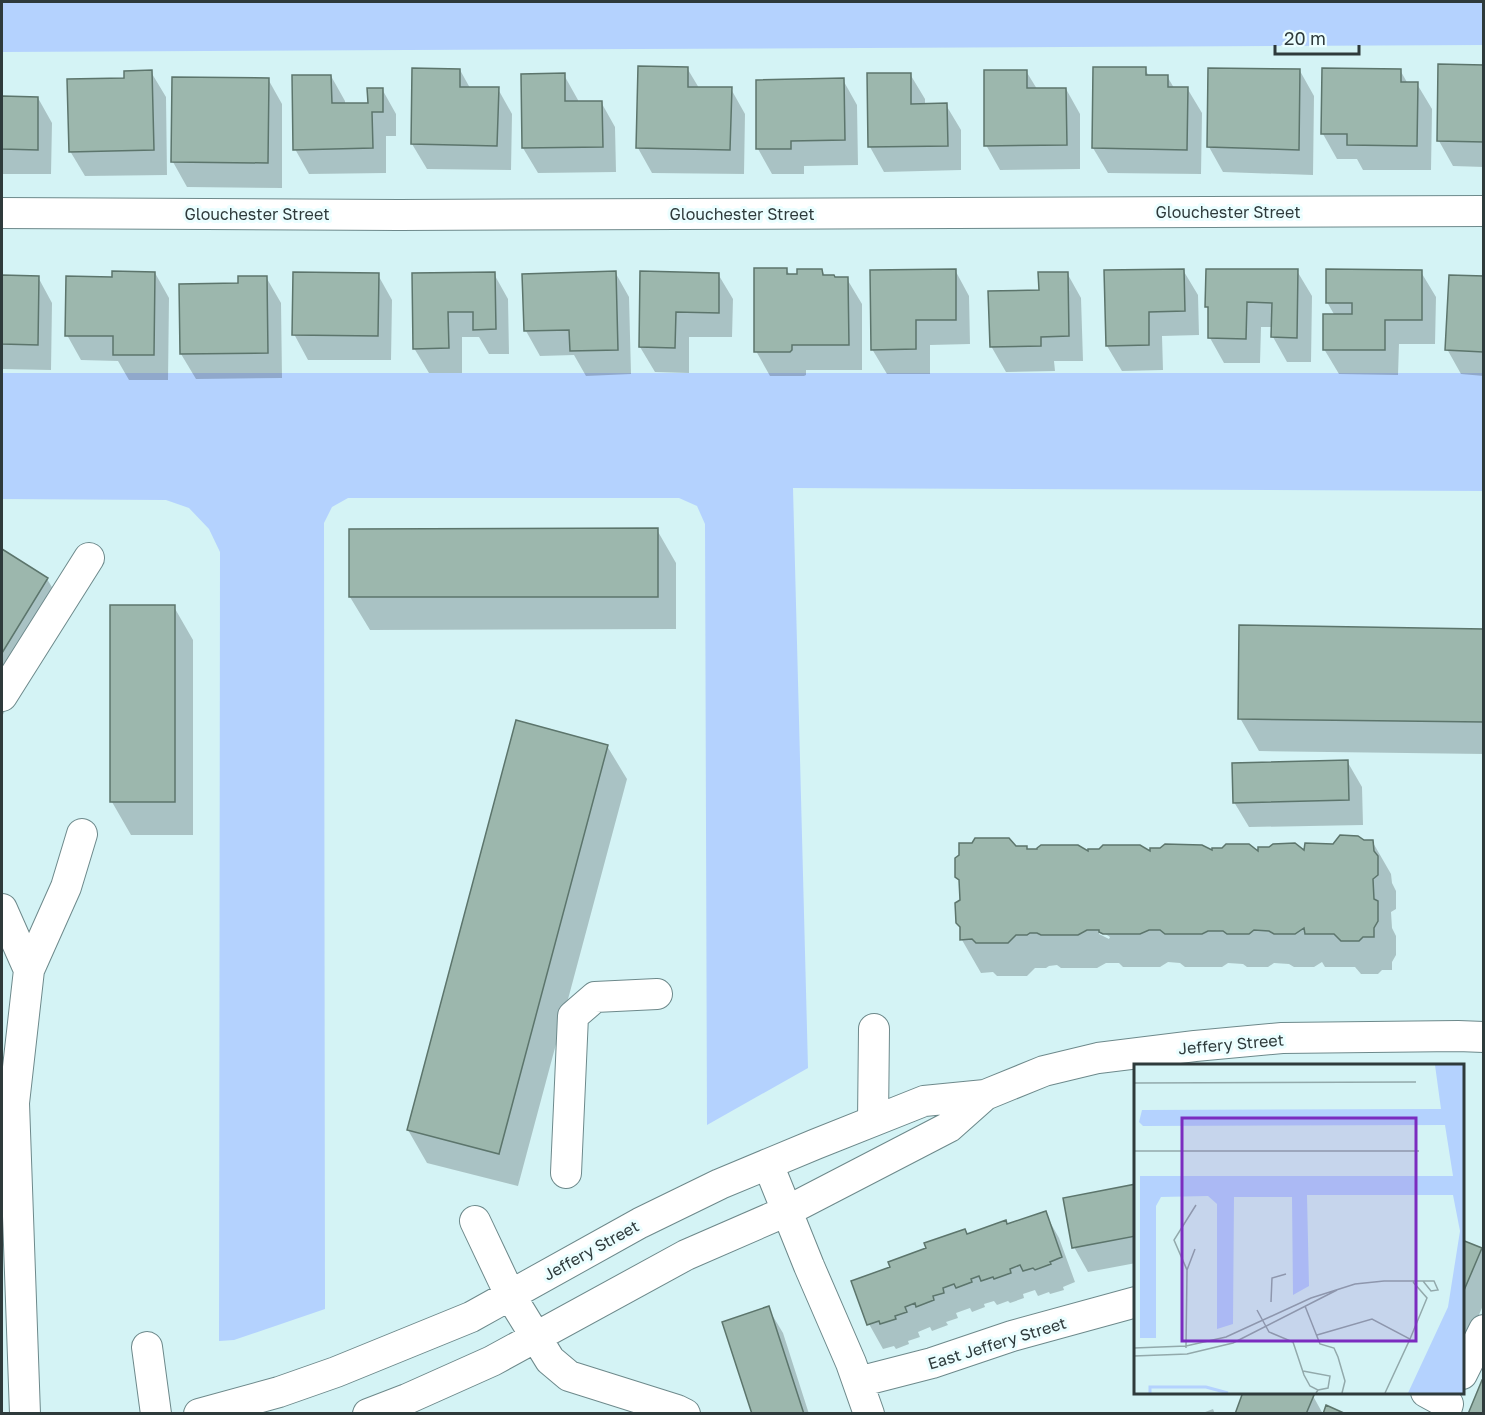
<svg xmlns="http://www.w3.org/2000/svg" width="1485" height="1415" font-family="'Golos Text',sans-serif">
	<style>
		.water { fill: #b4d2fe }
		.shadow { fill: #0003; fill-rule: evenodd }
		.building { fill: #9cb7ad; stroke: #5c756c; stroke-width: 1.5 }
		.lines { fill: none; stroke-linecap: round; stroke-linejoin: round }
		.minor-casing { stroke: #6d898b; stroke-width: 32 }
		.minor { stroke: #fff; stroke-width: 30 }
		.labels { text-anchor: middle; stroke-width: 6; stroke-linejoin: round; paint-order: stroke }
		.street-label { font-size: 16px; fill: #2e3a3b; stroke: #ebfeff }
		.inset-river { fill: none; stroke: #b4d2fe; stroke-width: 3 }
		.inset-road { fill: none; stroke: #92a9ab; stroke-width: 1.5 }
		.view { fill: #7b2cbf; fill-opacity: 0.15; stroke: #7b2cbf; stroke-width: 3 }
		.inset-edge { fill: none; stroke: #2e3a3b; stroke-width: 3 }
	</style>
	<rect width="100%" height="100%" fill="#d4f3f5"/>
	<path class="water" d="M2 2H1483L1484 45 2 52Z
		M2 373H1483V491L793 488 808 1068 707 1125 705 524 697 506 679 498H348L332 507 324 523 325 1309 234 1340 219 1341 220 552 209 529 189 508 166 500 2 499Z"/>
	<path class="shadow" d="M1484 66V167L1453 166 1439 141Z
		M687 68 699 88 731 89 745 114 744 174 652 173 638 148Z
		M1145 69 1149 76H1167L1174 88H1187L1202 113 1201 174 1108 173 1093 148Z
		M460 70 470 88 498 89 512 114 511 170 427 169 412 144Z
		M1400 70 1408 84H1417L1432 109 1431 170H1363L1357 159H1337L1323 134Z
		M1026 71 1037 89H1066L1080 114V169L1000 170 986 145Z
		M1300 71 1314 96 1313 175 1223 172 1209 147Z
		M151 72 166 97 167 175 85 176 70 151 125 80Z
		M910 74 925 99V105H946L961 130V170L884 172 870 147Z
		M564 75 578 100V102H601L615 127 616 172 538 173 523 148Z
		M331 76 345 101V105L369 104 382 89 396 114V136H386V173L309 174 295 149Z
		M268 79 282 104V188L187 187 173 162Z
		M843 80 857 105 858 165 804 166V174H772L758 149Z
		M2 98H38L52 123 51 174H2Z
		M786 269 790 275 822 270 825 276 834 279H847L862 304V370H806V375L804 376H770L756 351Z
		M955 270 969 296 970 344 930 345V374H887L872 349Z
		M1183 270 1198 295 1199 335 1162 336 1163 370 1122 371 1107 346Z
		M1297 271 1312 296 1311 362H1287L1273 337V327H1261L1260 363H1224L1210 338V312L1207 306Z
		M615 272 629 297 631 374 586 376 574 355 540 356 526 331Z
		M1421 272 1436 297 1435 344H1399L1398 375 1339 374 1324 349 1335 316 1327 302Z
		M155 273 169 298 168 380H129L118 361 81 360 67 335 113 279Z
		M642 273 718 274 733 299 732 337H689V373L655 372 640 347Z
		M1067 273 1081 298 1083 361H1054L1055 371 1006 372 991 346 1040 292Z
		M494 274 508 299 509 354H489L479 337H462V373H429L414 348 413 275Z
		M378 275 392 300 391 360H308L294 334Z
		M2 277H38L52 303 51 370 2 369Z
		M266 277 281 303 282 378 196 379 181 354Z
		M1484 278V376L1461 374 1447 349Z
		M657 530 676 563V629L370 630 350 597Z
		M2 551 47 579 67 612 2 716Z
		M174 607 193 640V835H131L112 802Z
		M1484 630V754L1259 751 1240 718Z
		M607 746 627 779 518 1186 427 1163 408 1130Z
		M1347 761 1362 787 1363 825 1249 827 1234 802Z
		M1363 841H1372L1391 874 1392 883 1396 891V909L1391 912 1392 928 1396 936V955L1392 962V970H1382L1378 974H1361L1355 967H1325L1322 962 1314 967H1294L1289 964 1274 963 1268 967H1247L1243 964 1228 963 1222 967H1185L1180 963 1168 962 1160 967H1123L1119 963H1106L1097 968H1061L1057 965 1049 966 1046 968H1035L1027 976H997L993 972 981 973 962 940V931L957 923 961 900V884L957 876 1015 848 1028 851 1090 854 1306 853 1333 846ZM1099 930 1110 937 1109 939 1099 934Z
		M1136 1186V1263L1088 1272 1074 1247Z
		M1045 1213 1059 1238 1075 1282 1063 1287 1064 1290 1050 1294 1049 1292 1038 1296 1035 1290 1023 1294 1024 1298 1010 1303 1008 1301 997 1305 994 1301 984 1304 985 1307 972 1312 970 1308 956 1313 958 1318 946 1322 948 1325 932 1331 930 1327 918 1332 920 1337 908 1341 909 1344 896 1349 894 1346 883 1349 869 1324 853 1281 892 1267 967 1235 1008 1226Z
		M1462 1242 1481 1249 1484 1254V1303L1462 1355Z
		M768 1308 783 1333 809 1414H754Z
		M1313 1396 1323 1414H1236Z
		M1213 1409 1215 1414H1200Z"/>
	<path class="building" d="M1438 64 1484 65V142L1437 141Z
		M638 66 688 67V87H732L730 150 636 148Z
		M1093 67H1146V75H1168V87H1188L1187 150 1092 148Z
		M412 68 460 69V87H499L497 146 411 144Z
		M1208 68 1300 69 1299 150 1207 147Z
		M1322 68 1401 69V82H1418L1417 146 1347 145V134H1321Z
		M152 70 154 150 69 152 67 79 124 78V71Z
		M984 70H1027V88H1066L1067 145 984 146Z
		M565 73V101H602L603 147 522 148 521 74Z
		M867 73H911V104L947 103 948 146 868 147Z
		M292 75H331L332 103H368L367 88H383V112H372L373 148 293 150Z
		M172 77 269 78 268 163 171 162Z
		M844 78 845 140 791 141V149H756V80Z
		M2 96 38 97V150L2 149Z
		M754 268H787V274H797V269H822L823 275H834L835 277H848L849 345H792V350L790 352H754Z
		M956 269V320H916V349L871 350 870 270Z
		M1184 269 1185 311 1149 312V345L1106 346 1104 270Z
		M1206 269H1298L1297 338 1271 337 1272 303 1247 302 1246 339 1208 338V307H1205Z
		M1326 269 1422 270V320H1385V350H1323V314H1352V303H1326Z
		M112 271 155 272 154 355H113V336H65L66 276 112 277Z
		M616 271 618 350 570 351 569 330 524 331 522 274Z
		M640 271 719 273V313L676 312 675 348 639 347Z
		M293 272 379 273 378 336 292 335Z
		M495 272 496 329 473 330V312H448L449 348 413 349 412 273Z
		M1038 272H1068L1069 336 1041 337V346L990 347 988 291 1039 290Z
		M2 275 39 276 38 345 2 344Z
		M1449 275 1484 276 1483 352 1445 350Z
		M238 276H267L268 353 180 354 179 284 238 283Z
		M658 528V597H349V529Z
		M2 549 48 578 2 653Z
		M110 605H175V802H110Z
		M1239 625 1484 629V722L1238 719Z
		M516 720 608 745 499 1154 407 1130Z
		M1348 760 1349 800 1233 803 1232 763Z
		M1340 835 1358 836 1364 840H1373L1374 851 1378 856V875L1373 879 1374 899 1378 901V921L1374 928V937H1363L1359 941H1341L1334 934H1305L1304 928 1295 934H1274L1269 931 1254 930 1249 934H1227L1223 931H1208L1202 934H1165L1160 930H1149L1140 934H1103L1099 932V930H1087L1078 935H1041L1037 933H1030L1027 935H1016L1008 943H976L972 939 960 940V927L956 923 955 903 960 900 959 880 955 877V858L959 855V843H972L975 838H1009L1016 846H1027V849H1037V848L1041 845H1078L1088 851V849H1099L1103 845H1140L1150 851V848H1160L1165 844 1202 845 1212 850V848H1222L1226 844H1249L1258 851V847H1269L1273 844 1295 843 1304 850 1305 843 1333 844Z
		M1136 1184V1236L1072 1248 1063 1198Z
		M1046 1211 1062 1257 1050 1262 1051 1264 1035 1270 1033 1268 1023 1271 1020 1265 1010 1269 1011 1273 994 1279 993 1277 981 1281 979 1276 971 1279 972 1282 956 1288 954 1284 943 1288 944 1293 933 1296 934 1300 916 1307 915 1303 905 1307 907 1312 895 1316 896 1319 880 1324 879 1321 867 1325 851 1281 890 1267 888 1262 926 1248 924 1243 965 1229 967 1234 1006 1220 1007 1224Z
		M1462 1240 1482 1248 1462 1295Z
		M769 1306 804 1414H752L722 1322Z
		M1482 1380 1484 1381V1414H1468Z
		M1243 1392H1308L1314 1395 1306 1414H1235Z
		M1326 1405 1346 1414H1323Z"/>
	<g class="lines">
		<g class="minor-casing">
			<path id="minor" d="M2 213 399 215 1484 211
				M2 696 89 558
				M2 909 29 970 14 1103 25 1414
				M29 970 66 887 82 834
				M873 1121 874 1029
				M768 1164 809 1266 851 1363 869 1414
				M566 1173 573 1016 595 997 657 994
				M475 1221 510 1295 550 1360 569 1376 677 1410 685 1414
				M147 1347 156 1414
				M1462 1374 1484 1330
				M858 1382 932 1363 1012 1336 1136 1302
				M1426 1392 1448 1404 1445 1414
				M199 1414 279 1392 336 1372 471 1317 640 1223 720 1184 816 1144 924 1101 985 1095 1044 1071 1098 1058 1195 1046 1282 1038 1458 1036 1484 1037
				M368 1414 407 1399 492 1361 686 1255 787 1211 949 1127 985 1095"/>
		</g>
		<use href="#minor" class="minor"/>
	</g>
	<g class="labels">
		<g class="street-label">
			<text x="1228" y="218">Glouchester Street</text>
			<text x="257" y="220">Glouchester Street</text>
			<text x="742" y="220">Glouchester Street</text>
			<text transform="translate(1231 1044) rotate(-5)" y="6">Jeffery Street</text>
			<text transform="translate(591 1250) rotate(-29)" y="6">Jeffery Street</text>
			<text transform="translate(997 1343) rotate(-17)" y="6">East Jeffery Street</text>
		</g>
	</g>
	<g transform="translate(1134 1064)">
		<rect width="330" height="330" fill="#d4f3f5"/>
		<path d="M301 1H330V329H274L314 243 326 167 319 131H173L175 222 159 231 158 133H100L99 260 83 265V140L74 132 27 133 22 142V274H6V112H319L311 61 9 62 5 58 8 46 307 45Z" fill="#b4d2fe"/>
		<path class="inset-river" d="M16 329V323H72L94 329"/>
		<path class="inset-road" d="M0 19 282 18M0 87H285M53 206 61 185M137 238 138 214 152 210M171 242 186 280 200 284 204 293 211 317 208 329M123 246 135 268 159 278 170 311 176 322 184 326 182 329M183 271 238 255 276 275 251 329M276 275 293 234 279 218M0 284 52 282 92 273 177 234 221 220 250 217H300L304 226 297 227 289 217M52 284 53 206 40 176 62 141M0 292 53 290 99 279 203 226M169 307 196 312 194 324 184 326"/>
		<path class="view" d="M48 54H282V277H48Z"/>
		<rect width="330" height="330" class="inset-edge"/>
	</g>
	<rect width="1485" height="1415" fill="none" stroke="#2e3a3b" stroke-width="6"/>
	<path d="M1275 45v9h84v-9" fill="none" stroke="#2e3a3b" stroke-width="3"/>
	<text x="1284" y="45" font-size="18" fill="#2e3a3b" stroke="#ebfeff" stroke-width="4.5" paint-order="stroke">20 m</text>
</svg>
